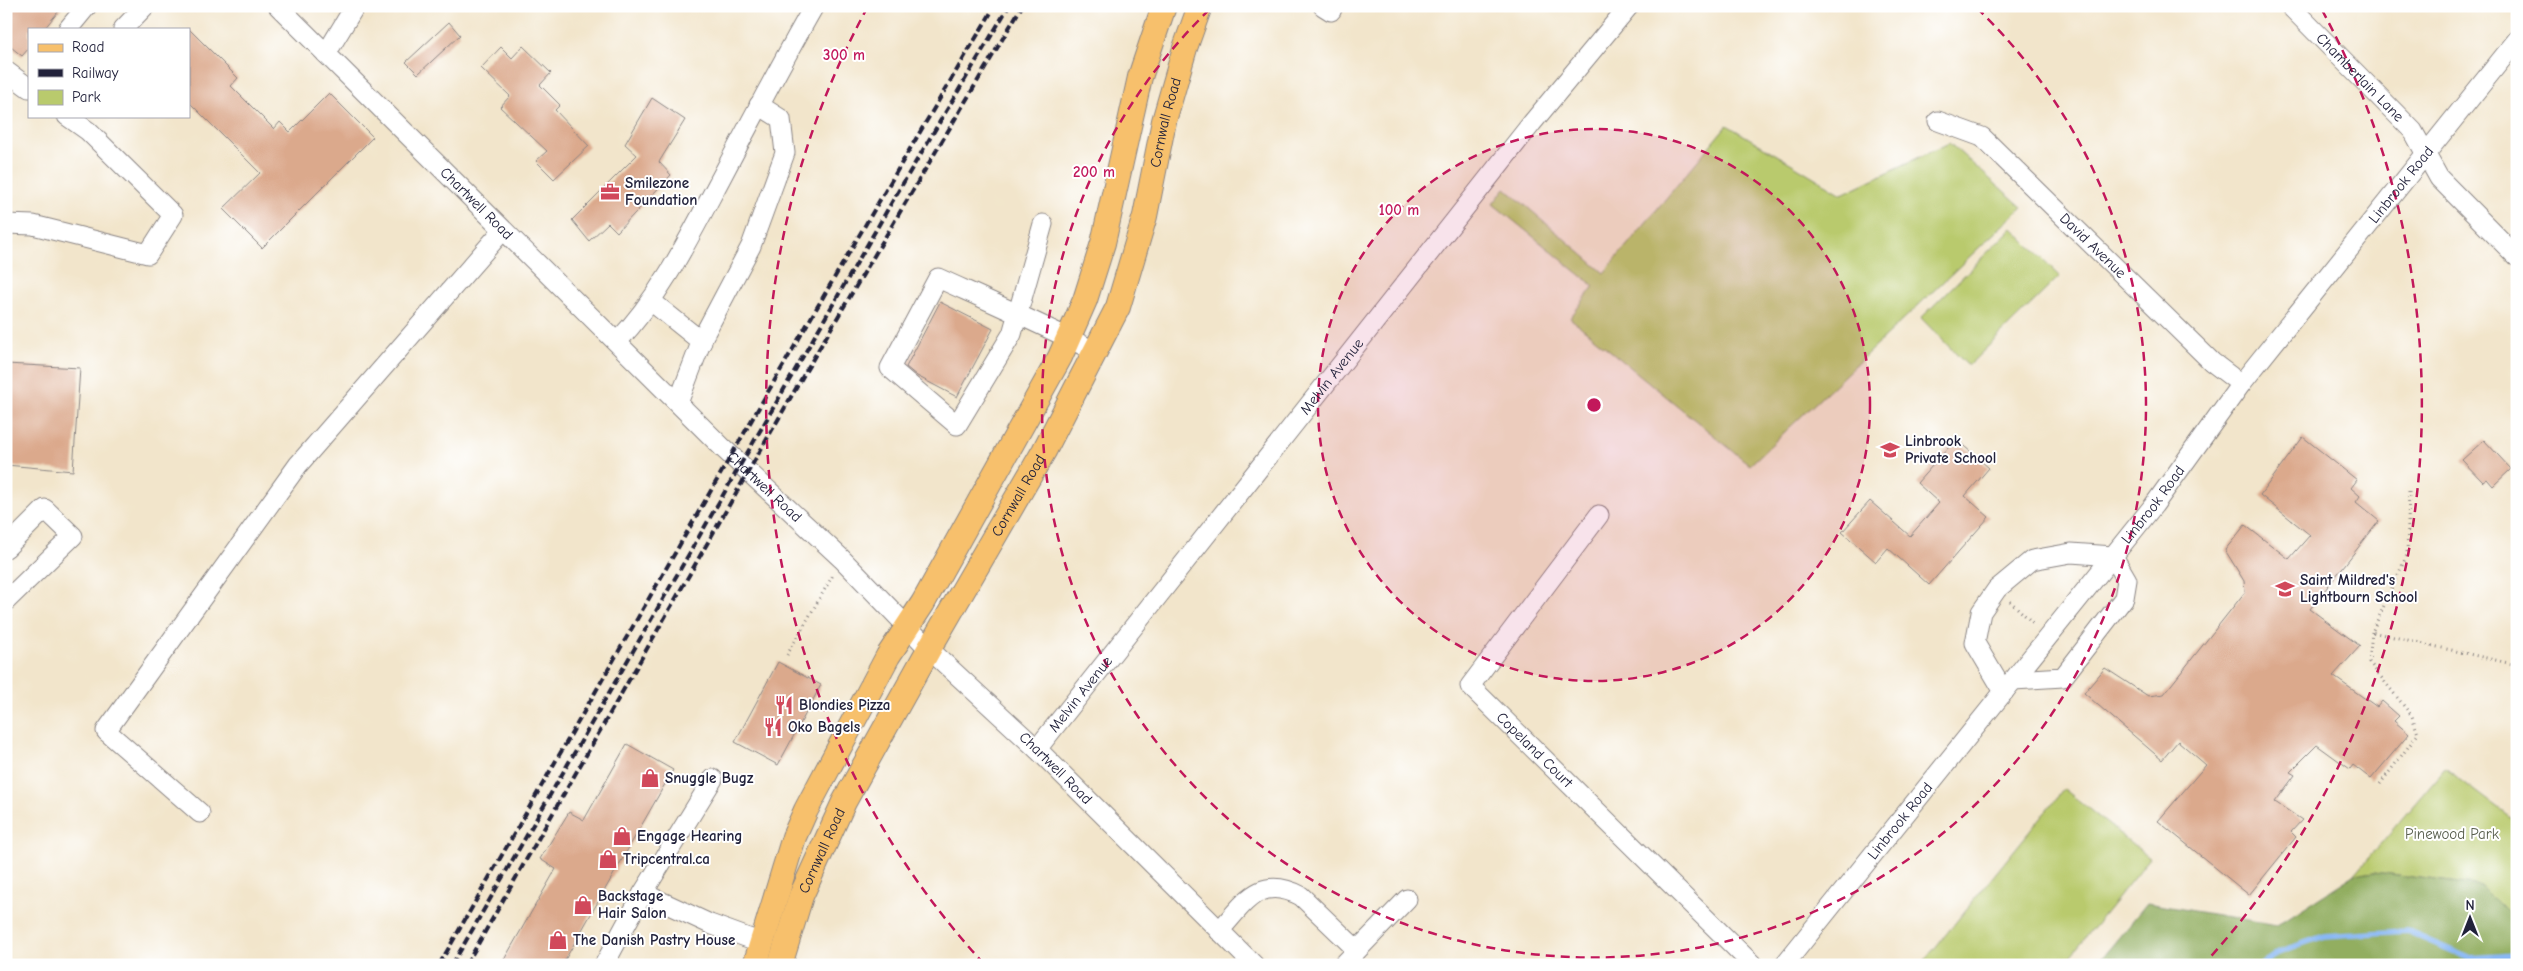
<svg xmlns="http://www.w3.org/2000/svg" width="2523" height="971" font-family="'Comic Neue',sans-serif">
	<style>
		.green { fill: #b9ca6d; stroke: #6e7654 }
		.forest { fill: #92ae60; stroke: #5a684e }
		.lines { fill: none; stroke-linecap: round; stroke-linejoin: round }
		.stream { stroke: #89b8f4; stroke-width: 5.5 }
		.building { fill: #dba98c }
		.minor-casing { stroke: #8a8483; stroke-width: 21 }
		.major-casing { stroke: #8a8483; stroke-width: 26 }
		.path { stroke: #8a8483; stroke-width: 3; stroke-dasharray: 1 4; stroke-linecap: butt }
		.minor { stroke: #fff; stroke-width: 19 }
		.major { stroke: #f7c06c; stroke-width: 24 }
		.rail { stroke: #22223b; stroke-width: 4; stroke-dasharray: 8 4; stroke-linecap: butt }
		.ring { fill: none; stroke: #c2185b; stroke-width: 2.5; stroke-dasharray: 9 6 }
		.labels { text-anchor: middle; stroke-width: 4; stroke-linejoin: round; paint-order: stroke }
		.street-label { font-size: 15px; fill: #22223b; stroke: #fff }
		.poi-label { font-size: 15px; font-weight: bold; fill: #22223b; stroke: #fff; text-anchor: start }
		.park-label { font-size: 15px; fill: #575d4c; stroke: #fff }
		.centre { fill: #c2185b; stroke: #fff; stroke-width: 2.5 }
		.ring-label { font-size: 15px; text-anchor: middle; font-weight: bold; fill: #c2185b; stroke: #fff; stroke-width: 4; stroke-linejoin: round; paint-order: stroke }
	</style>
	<rect width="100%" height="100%" fill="#fff"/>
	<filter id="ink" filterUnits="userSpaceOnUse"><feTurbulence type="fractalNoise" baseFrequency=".02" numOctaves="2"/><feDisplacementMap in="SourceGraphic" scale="10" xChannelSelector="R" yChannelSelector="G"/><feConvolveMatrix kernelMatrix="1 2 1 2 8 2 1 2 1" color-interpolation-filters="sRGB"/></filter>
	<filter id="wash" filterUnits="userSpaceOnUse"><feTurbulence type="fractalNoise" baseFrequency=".0096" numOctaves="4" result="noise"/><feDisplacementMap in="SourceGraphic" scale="20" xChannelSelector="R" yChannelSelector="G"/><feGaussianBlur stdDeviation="1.12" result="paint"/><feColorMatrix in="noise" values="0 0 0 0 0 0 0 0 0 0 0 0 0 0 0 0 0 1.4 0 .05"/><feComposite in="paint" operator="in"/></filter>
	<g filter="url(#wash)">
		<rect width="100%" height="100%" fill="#f2e5cb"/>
		<path class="green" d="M1727 125 1842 194 1949 143 2022 207 1750 465 1570 318 1594 286 1493 204 1505 188 1604 273Z
			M2012 228 2060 276 1968 366 1921 318Z
			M2445 768 2517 822V922L2481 886 2375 872 2354 875Z
			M2064 789 2150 858 2063 965H1921Z"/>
		<path class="forest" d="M2375 872 2481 886 2514 919 2517 917V965H2096L2147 903 2277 925 2354 875Z"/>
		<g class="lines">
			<path class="stream" d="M2261 965 2279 952 2324 936 2406 931 2469 958 2517 955"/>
		</g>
		<g id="blocks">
			<path class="building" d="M6 6H63L44 29H29V48L22 56 6 43Z
				M449 22 460 35 418 74 406 62Z
				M189 29 238 78 231 86 274 129 280 122 290 132 329 93 373 137 262 248 223 209 260 173 189 102Z
				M523 46 551 73 540 85 560 105 555 110 589 146 554 179 536 161 547 151 500 107 510 96 481 68 501 47 512 58Z
				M652 98 685 120 659 162 671 175 617 232 608 223 589 241 572 220 637 155 625 144Z
				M940 302 993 329 957 397 917 376 906 367Z
				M6 364 80 368 73 471 6 465Z
				M2303 437 2357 480 2351 488 2360 496 2356 502 2379 521 2310 609 2360 646 2333 676 2377 707 2382 701 2399 716 2394 721 2409 734 2371 779 2353 765 2350 769 2317 745 2290 772 2295 775 2275 802 2302 820 2291 832 2296 837 2249 895 2158 821 2206 765 2178 741 2162 760 2084 693 2105 668 2148 696 2164 694 2245 592 2244 581 2225 550 2245 525 2289 559 2310 535 2260 495Z
				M1956 439 1989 468 1965 496 1989 517 1929 585 1888 548 1876 562 1842 532 1870 501 1910 536 1939 503 1917 483Z
				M2484 440 2511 469 2493 486 2487 479 2483 482 2462 460Z
				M778 662 821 685 778 765 735 742Z
				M627 744 673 770 562 965H501L556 869 540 859 569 812 584 820Z"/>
		</g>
	</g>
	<g filter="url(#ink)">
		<use href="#blocks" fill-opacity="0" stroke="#8a8483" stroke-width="1"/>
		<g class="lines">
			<g class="minor-casing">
				<g id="minor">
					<path id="s1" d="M278 6 723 448 842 559 929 649 1037 749 1254 965"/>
					<path d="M1323 6 1331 11 1333 6"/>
					<path id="s2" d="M2290 6 2413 131 2439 178 2517 257"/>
					<path d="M68 29 87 6"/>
					<path d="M123 29 145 6"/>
					<path d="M326 54 355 6"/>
					<path d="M6 71 29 88"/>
					<path id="s3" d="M1938 121 1982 137 2212 362 2241 384"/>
					<path d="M6 224 33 225 148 254 173 215 88 131 67 116"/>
					<path d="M1043 224 1012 334 957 425 890 368 938 278C991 302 1044 325 1096 352"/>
					<path d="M651 301 702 342"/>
					<path d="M617 342C662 295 691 234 722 176 752 119 782 62 814 6"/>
					<path d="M678 403 704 335 751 246 785 153 781 119 759 105"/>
					<path id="s4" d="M1599 515 1470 686 1753 965"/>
					<path d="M6 548 45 509 73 536 6 601"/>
					<path d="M2004 692 1975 643 1981 612 1997 589 2032 560 2071 553 2113 556 2127 580 2124 598 2063 677 2013 680"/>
					<path id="s5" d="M1037 749 1532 123 1629 6"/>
					<path d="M200 813 106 731 298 465 503 230"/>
					<path d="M643 893 710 924 762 943"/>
					<path d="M1219 931C1245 903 1259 874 1301 896L1357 950"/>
					<path d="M604 965 643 893 713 779"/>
					<path d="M1343 965 1407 899"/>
					<path id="s6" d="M1784 965 2154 505 2241 384 2517 40"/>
				</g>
			</g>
			<g class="major-casing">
				<g id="major">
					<path d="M755 965 794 837 806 810 888 656 923 603 1060 357 1085 300 1103 243 1140 77 1164 6"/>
					<path id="s7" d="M780 965 801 896 844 802 929 649 1044 451 1118 307 1145 216 1164 121 1185 48 1200 6"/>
				</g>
			</g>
			<path class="path" d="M2409 491 2407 555 2372 632 2517 665
				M2010 601 2035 625
				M2372 632 2369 662 2412 716 2418 734 2380 784
				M787 655 833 575"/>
			<use href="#minor" class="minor"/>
			<use href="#major" class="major"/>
			<path class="rail" d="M439 965C623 644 805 323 995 6
				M452 965 896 195 1009 6
				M466 965 807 369 1022 6"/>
		</g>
	</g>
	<circle cx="1594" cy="405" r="276" fill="#c2185b" fill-opacity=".12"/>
	<g class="ring">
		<circle cx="1594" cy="405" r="276"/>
		<path d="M1977 8A552 552 0 1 1 1211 8"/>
		<path d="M984 964A828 828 0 0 1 866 10M2322 10A828 828 0 0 1 2204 964"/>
	</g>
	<defs>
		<g id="office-bare" transform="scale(1.5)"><path d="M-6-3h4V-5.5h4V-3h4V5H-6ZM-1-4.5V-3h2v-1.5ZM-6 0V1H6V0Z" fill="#d1495b" stroke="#fff" stroke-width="2.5" paint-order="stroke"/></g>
		<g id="school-bare" transform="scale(1.5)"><path d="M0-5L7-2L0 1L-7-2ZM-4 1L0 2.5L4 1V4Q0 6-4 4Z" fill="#d1495b" stroke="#fff" stroke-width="2.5" paint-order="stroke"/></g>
		<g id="restaurant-bare" transform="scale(1.5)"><path d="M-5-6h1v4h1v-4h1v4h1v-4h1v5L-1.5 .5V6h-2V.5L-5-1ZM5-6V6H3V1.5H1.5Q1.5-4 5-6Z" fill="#d1495b" stroke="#fff" stroke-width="2.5" paint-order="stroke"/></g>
		<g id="shop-bare" transform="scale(1.5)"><path d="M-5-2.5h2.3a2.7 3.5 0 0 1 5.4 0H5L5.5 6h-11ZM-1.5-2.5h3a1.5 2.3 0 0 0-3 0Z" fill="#d1495b" stroke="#fff" stroke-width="2.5" paint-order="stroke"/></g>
	</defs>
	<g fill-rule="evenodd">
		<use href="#office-bare" x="610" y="192"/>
		<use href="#school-bare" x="1890" y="450"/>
		<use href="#school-bare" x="2285" y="589"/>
		<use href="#restaurant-bare" x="784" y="705"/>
		<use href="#restaurant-bare" x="773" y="727"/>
		<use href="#shop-bare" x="650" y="778"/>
		<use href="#shop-bare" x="622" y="836"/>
		<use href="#shop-bare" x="608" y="859"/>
		<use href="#shop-bare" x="583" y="905"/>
		<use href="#shop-bare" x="558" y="940"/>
	</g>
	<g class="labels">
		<g class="street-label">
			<text dy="5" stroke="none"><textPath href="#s2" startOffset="100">Chamberlain Lane</textPath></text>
			<text dy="5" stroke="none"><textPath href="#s7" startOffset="932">Cornwall Road</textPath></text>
			<text dy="5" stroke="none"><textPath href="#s6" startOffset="995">Linbrook Road</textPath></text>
			<text dy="5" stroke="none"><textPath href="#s1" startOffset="280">Chartwell Road</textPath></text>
			<text dy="5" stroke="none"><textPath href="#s3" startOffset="202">David Avenue</textPath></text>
			<text dy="5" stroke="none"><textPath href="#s5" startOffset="475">Melvin Avenue</textPath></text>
			<text dy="5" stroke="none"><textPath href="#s1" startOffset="684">Chartwell Road</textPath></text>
			<text dy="5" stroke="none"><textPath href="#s7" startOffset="528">Cornwall Road</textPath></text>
			<text dy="5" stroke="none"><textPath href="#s6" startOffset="590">Linbrook Road</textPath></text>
			<text dy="5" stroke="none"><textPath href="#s5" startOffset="70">Melvin Avenue</textPath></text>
			<text dy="5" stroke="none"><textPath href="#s4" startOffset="305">Copeland Court</textPath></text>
			<text dy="5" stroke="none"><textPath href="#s1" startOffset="1089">Chartwell Road</textPath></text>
			<text dy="5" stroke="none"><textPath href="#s6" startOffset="185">Linbrook Road</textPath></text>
			<text dy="5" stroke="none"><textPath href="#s7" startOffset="122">Cornwall Road</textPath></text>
		</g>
		<g class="poi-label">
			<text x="625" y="188">Smilezone<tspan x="625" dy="17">Foundation</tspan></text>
			<text x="1905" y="446">Linbrook<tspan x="1905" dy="17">Private School</tspan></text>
			<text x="2300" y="585">Saint Mildred's<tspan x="2300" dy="17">Lightbourn School</tspan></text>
			<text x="799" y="710">Blondies Pizza</text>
			<text x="788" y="732">Oko Bagels</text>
			<text x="665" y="783">Snuggle Bugz</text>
			<text x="637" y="841">Engage Hearing</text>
			<text x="623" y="864">Tripcentral.ca</text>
			<text x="598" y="901">Backstage<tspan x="598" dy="17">Hair Salon</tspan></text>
			<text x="573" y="945">The Danish Pastry House</text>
		</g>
		<g class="park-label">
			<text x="2452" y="839">Pinewood Park</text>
		</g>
	</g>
	<circle cx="1594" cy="405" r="8" class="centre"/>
	<g class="ring-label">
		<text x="844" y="60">300 m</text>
		<text x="1094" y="177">200 m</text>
		<text x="1399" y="215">100 m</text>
	</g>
	<rect width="2523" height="971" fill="none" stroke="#fff" stroke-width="25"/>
	<rect x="28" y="28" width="162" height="90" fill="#ffffff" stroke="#a7a7b1"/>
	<rect x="38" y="44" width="25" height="8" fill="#f7c06c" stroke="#a7a7b1"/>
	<text x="72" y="52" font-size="15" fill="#22223b">Road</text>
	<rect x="38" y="69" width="25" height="8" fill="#22223b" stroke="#a7a7b1"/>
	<text x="72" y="78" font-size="15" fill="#22223b">Railway</text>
	<rect x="38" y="90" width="25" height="15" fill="#b9ca6d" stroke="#a7a7b1"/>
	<text x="72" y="102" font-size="15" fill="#22223b">Park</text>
	<g transform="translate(2470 918)" stroke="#ffffff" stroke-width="4" paint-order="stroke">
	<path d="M0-4L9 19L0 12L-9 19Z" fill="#22223b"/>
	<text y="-8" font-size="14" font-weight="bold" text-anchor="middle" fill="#22223b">N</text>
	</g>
</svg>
